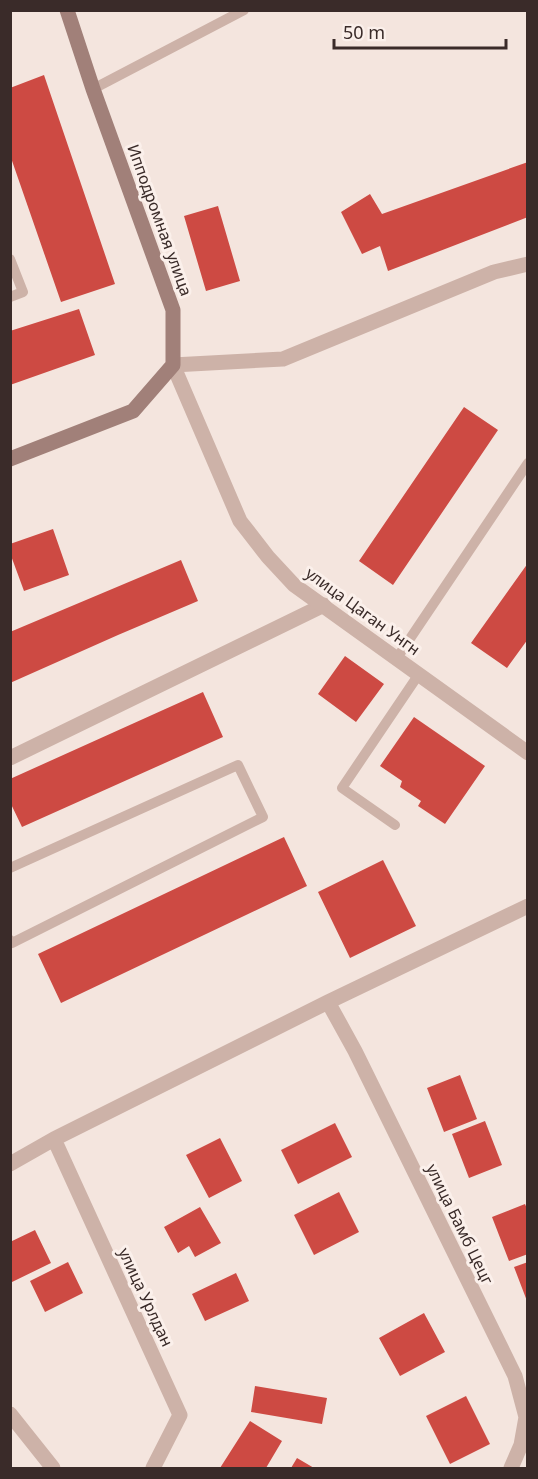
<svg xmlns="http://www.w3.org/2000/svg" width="538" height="1479" font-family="'Noto Sans',sans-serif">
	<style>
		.building { fill: #cd4a43 }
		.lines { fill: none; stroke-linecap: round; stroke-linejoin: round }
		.service { stroke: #cdb2a8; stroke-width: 10 }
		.minor { stroke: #cdb2a8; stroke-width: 15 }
		.tertiary { stroke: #cdb2a8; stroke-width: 15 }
		.secondary { stroke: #a18079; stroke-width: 15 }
		.labels { text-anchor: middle; stroke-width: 6; stroke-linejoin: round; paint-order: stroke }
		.street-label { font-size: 16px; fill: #3a2b29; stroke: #fbf0eb }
	</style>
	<rect width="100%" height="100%" fill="#f4e5de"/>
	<path class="building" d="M44 75 115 284 61 302 10 155V88Z
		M528 162V217L388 271 380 246 362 254 341 212 370 194 382 214Z
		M218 206 240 281 206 291 184 216Z
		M79 309 95 355 10 385V331Z
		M464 407 498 430 393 585 359 561Z
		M53 529 69 575 24 591 10 553V544Z
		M181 560 198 601 118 635 10 683V632Z
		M528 563V639L507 668 471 643Z
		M345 656 384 684 356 722 318 694Z
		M203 692 223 737 22 827 10 802V779Z
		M414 717 485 766 445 824 418 806 421 801 400 787 402 781 380 766Z
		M284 837 307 886 61 1003 38 954Z
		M383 860 416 926 350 958 318 892Z
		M460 1075 477 1119 444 1132 427 1088Z
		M485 1121 502 1165 469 1178 452 1134Z
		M335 1123 352 1157 298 1184 281 1150Z
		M220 1138 242 1181 209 1198 186 1155Z
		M339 1192 359 1232 314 1255 294 1215Z
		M525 1204 528 1211V1254L509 1261 492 1217Z
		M200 1207 221 1243 195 1257 189 1246 178 1253 164 1227Z
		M35 1230 51 1263 10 1283V1242Z
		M68 1262 83 1293 45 1312 30 1281Z
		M528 1262V1301H527L514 1267Z
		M236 1273 249 1301 205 1321 192 1294Z
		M424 1313 445 1352 400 1376 379 1338Z
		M255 1386 327 1398 322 1424 251 1412Z
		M466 1396 490 1444 450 1464 426 1416Z
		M250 1421 282 1441 266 1468H220Z
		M297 1458 314 1468H291Z"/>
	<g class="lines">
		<path class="service" d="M93 89 244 10
			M10 259 23 292 10 297
			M397 658 528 463
			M395 825 342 788 419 674
			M10 868 238 765 263 817 12 943 10 940"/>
		<path class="minor" d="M173 365 283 359 494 272 528 264
			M10 758 324 605
			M328 1002 355 1051 515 1376 526 1417 521 1445 511 1468
			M54 1139 180 1415 153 1468
			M10 1164 54 1139 328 1002 528 906
			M10 1414 53 1468"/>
		<path class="tertiary" d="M173 365 240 521 268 557 294 585 528 753"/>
		<path class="secondary" d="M10 459 133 411 173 365V310L93 89 67 10"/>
	</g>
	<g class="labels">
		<g class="street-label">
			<text transform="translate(160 220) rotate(70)" y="6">Ипподромная улица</text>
			<text transform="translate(363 611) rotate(36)" y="6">улица Цаган Унгн</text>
			<text transform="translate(460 1224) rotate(64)" y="6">улица Бамб Цецг</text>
			<text transform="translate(146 1297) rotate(65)" y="6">улица Урлдан</text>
		</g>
	</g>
	<rect width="538" height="1479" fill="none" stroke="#3a2b29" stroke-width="24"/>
	<path d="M334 39v9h172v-9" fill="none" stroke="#3a2b29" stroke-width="3"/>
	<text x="343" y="39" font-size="18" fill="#3a2b29" stroke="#fbf0eb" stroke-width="4.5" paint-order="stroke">50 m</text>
</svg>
